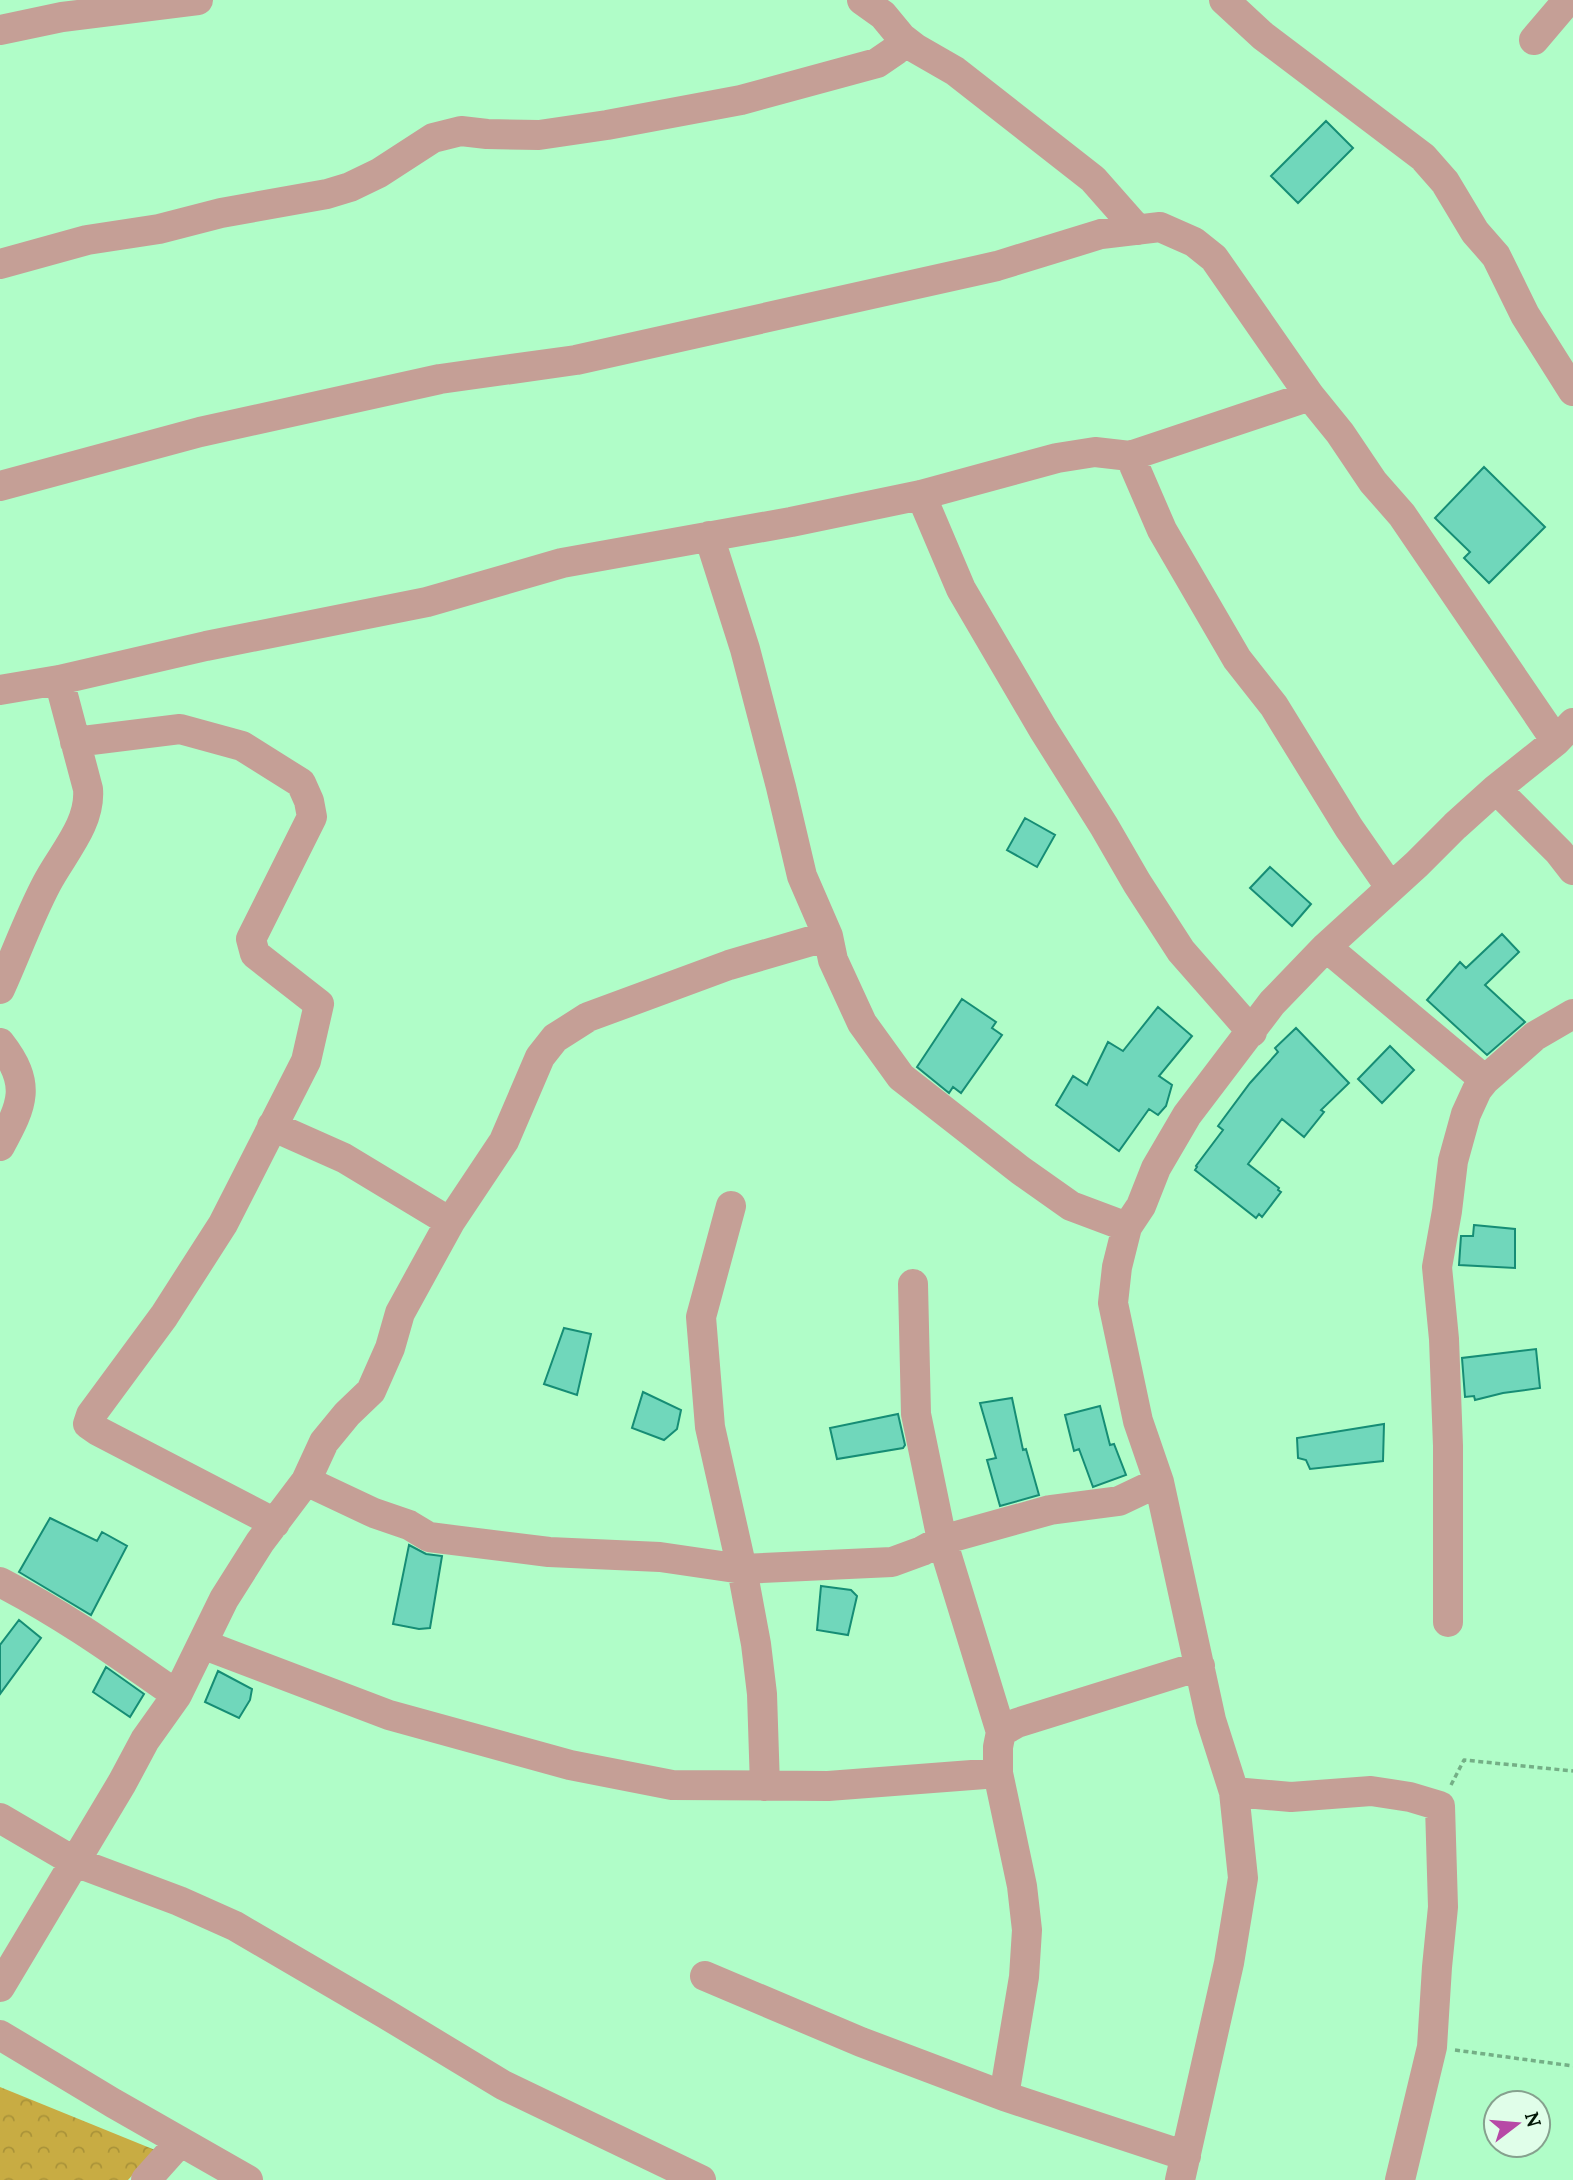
<svg xmlns="http://www.w3.org/2000/svg" width="1573" height="2180" font-family="Lora,serif">
	<style>
		.forest { fill: url(#forest-crowns) }
		.building { fill: #70d7bb; stroke: #168d75; stroke-width: 2 }
		.lines { fill: none; stroke-linecap: round; stroke-linejoin: round }
		.path { stroke: #74af86; stroke-width: 3.5; stroke-dasharray: 5 3.5; stroke-linecap: butt }
		.minor { stroke: #c59f96; stroke-width: 30 }
	</style>
	<defs>
		<pattern id="forest-crowns" width="20" height="18" patternUnits="userSpaceOnUse" patternTransform="scale(1.75)"><rect width="20" height="18" fill="#c8ac43"/><path d="M2 6a3 3 0 1 1 6 0M12 15a3 3 0 1 1 6 0" fill="none" stroke="#aa9339"/></pattern>
	</defs>
	<rect width="100%" height="100%" fill="#b0fdc8"/>
	<path class="forest" d="M0 2087 155 2150 128 2180H0Z"/>
	<path class="building" d="M1326 121 1353 148 1298 203 1271 176Z
		M1484 467 1545 527 1489 583 1464 558 1470 552 1435 518Z
		M1025 818 1055 835 1037 867 1007 850Z
		M1270 867 1311 904 1292 926 1250 888Z
		M1502 934 1519 952 1485 985 1525 1022 1487 1055 1427 1000 1460 962 1466 968Z
		M962 999 996 1022 992 1028 1002 1035 961 1093 953 1087 949 1093 917 1067Z
		M1158 1007 1192 1036 1159 1076 1172 1085 1166 1106 1158 1115 1149 1109 1119 1151 1056 1105 1073 1076 1087 1085 1108 1042 1123 1051Z
		M1296 1028 1349 1083 1321 1110 1324 1112 1304 1137 1282 1119 1248 1164 1279 1188 1278 1190 1281 1192 1262 1217 1259 1214 1256 1218 1195 1170 1197 1167 1196 1166 1223 1130 1218 1126 1250 1083 1278 1052 1275 1048Z
		M1390 1046 1414 1070 1382 1103 1358 1079Z
		M1474 1225 1515 1229V1268L1459 1265 1461 1236H1473Z
		M564 1328 591 1334 577 1395 544 1384Z
		M1536 1349 1540 1388 1503 1393 1475 1400 1474 1396 1465 1397 1462 1358Z
		M643 1392 681 1410 677 1429 664 1440 632 1428Z
		M1012 1398 1023 1450 1026 1449 1039 1495 1000 1506 987 1460 996 1458 980 1403Z
		M1100 1406 1110 1445 1114 1444 1126 1475 1093 1487 1079 1449 1074 1451 1065 1415Z
		M898 1414 905 1445 903 1448 837 1459 830 1428Z
		M1384 1424 1383 1461 1310 1469 1306 1460 1298 1458 1297 1438Z
		M50 1518 97 1541 102 1532 127 1546 91 1615 19 1572Z
		M409 1545 426 1554 442 1556 430 1628 419 1629 393 1624Z
		M821 1586 851 1590 857 1596 848 1635 817 1630Z
		M19 1620 41 1638 0 1694V1645Z
		M106 1667 144 1694 130 1717 93 1692Z
		M218 1671 252 1689 250 1700 239 1718 205 1702Z"/>
	<g class="lines">
		<path class="path" d="M1451 1785 1464 1760 1573 1771
			M1455 2050 1573 2066"/>
		<path class="minor" d="M862 0 883 15 902 38 915 48 955 71 1093 179 1138 230
			M1224 0 1263 36 1423 157 1445 182 1475 232 1496 256 1525 315 1573 391
			M0 30 62 17 198 0
			M1534 40 1568 0
			M0 264 87 240 159 229 221 213 327 194 350 187 379 173 433 138 461 131 487 134 539 135 607 125 741 100 877 63 896 50 902 38
			M1130 456 1162 530 1237 659 1274 706 1349 828 1390 887
			M0 486 200 432 440 379 576 360 997 266 1101 234 1160 227 1194 242 1214 258 1310 396 1340 433 1373 482 1402 515 1556 741
			M921 495 961 589 1043 729 1104 826 1137 883 1181 951 1252 1032
			M709 536 745 649 781 787 802 876 828 936 833 960 862 1023 901 1077 1020 1170 1071 1206 1127 1227
			M0 690 59 680 206 646 427 602 562 563 791 522 921 495 1057 458 1095 452 1130 456 1310 396
			M75 742 180 729 242 746 301 783 309 801 312 817 251 939 255 954 319 1004 306 1061 223 1224 164 1316 91 1415 88 1424 98 1431 275 1523
			M1496 789 1559 852 1573 870
			M1326 947 1485 1080
			M0 989C16 954 29 917 47 883 62 854 91 824 88 789L59 680
			M0 1043C32 1084 23 1104 0 1146
			M272 1126 344 1158 450 1222
			M731 1206 701 1317 710 1427 742 1569 756 1644 762 1694 765 1786
			M913 1284 916 1414 942 1540 1001 1732
			M306 1481 374 1513 409 1525 429 1537 549 1552 660 1557 742 1569 892 1562 922 1551 942 1540 1050 1510 1119 1501 1159 1482
			M0 1582C64 1615 118 1654 177 1695
			M1448 1622V1446L1444 1339 1437 1267 1447 1211 1453 1161 1466 1114 1477 1090 1485 1080 1535 1036 1573 1014
			M202 1644 389 1715 570 1765 672 1785 828 1786 998 1773
			M1234 1792 1291 1797 1371 1791 1410 1797 1440 1806 1443 1907 1437 1967 1432 2047 1400 2180
			M0 1818 75 1862 179 1901 235 1926 384 2013 503 2085 701 2180
			M705 1976 861 2042 1004 2096 1186 2156
			M0 1987 122 1783 145 1740 177 1695 224 1599 260 1542 306 1481 324 1442 347 1414 371 1391 390 1348 400 1313 450 1222 504 1141 540 1057 555 1038 588 1017 729 965 828 936
			M0 2035 113 2103 248 2180
			M1004 2096 1024 1977 1027 1930 1022 1886 998 1773V1747L1001 1732 1017 1723 1200 1666
			M146 2180 180 2142
			M1180 2180 1229 1963 1243 1878 1234 1792 1211 1720 1159 1482 1138 1421 1113 1303 1117 1267 1127 1227 1141 1206 1156 1168 1187 1115 1272 1003 1326 947 1417 864 1455 826 1496 789 1556 741 1573 723"/>
	</g>
	<g transform="translate(1517 2124) rotate(74)"><circle r="33" fill="#e0fee9" stroke="#86a18e" stroke-width="2"/>
	<path d="M0-5L12 26L0 18L-12 26Z" fill="#b749a6"/>
	<text y="-10" font-size="19" font-weight="bold" text-anchor="middle" fill="#001605">N</text>
	</g>
</svg>
